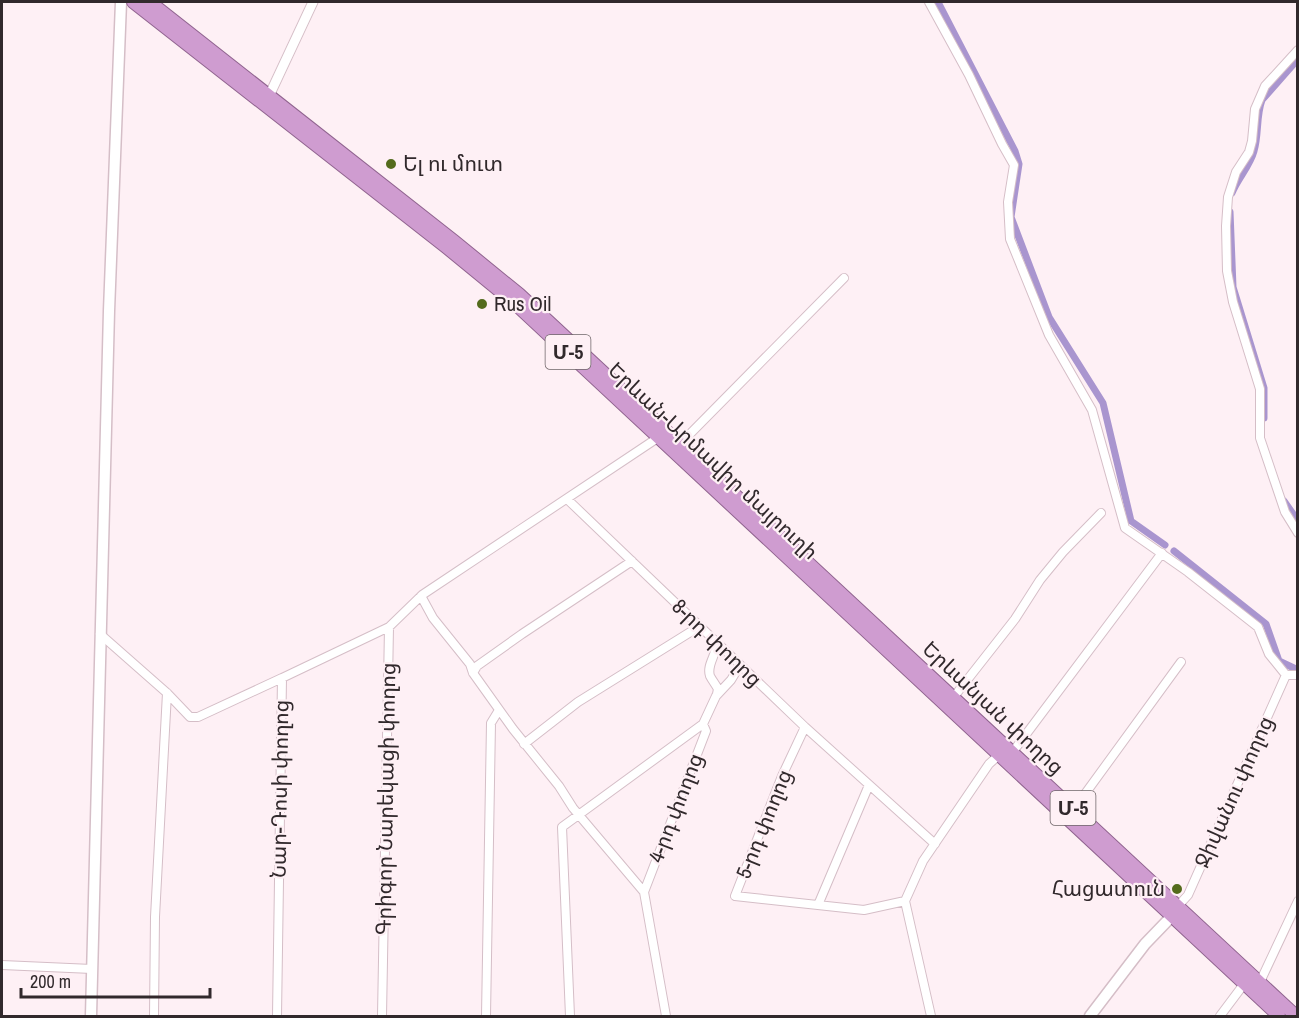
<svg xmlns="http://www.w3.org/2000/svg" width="1299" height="1018" font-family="'Archivo Narrow','Noto Sans Armenian',sans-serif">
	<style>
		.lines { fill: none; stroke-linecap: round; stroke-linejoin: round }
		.canal { stroke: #a995cf; stroke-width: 7 }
		.minor-casing { stroke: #d5bec7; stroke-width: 10 }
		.tertiary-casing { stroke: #d5bec7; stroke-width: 11 }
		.secondary-casing { stroke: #d5bec7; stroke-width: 13 }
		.trunk-casing { stroke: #90648f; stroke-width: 14 }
		.minor { stroke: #fff; stroke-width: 8 }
		.tertiary { stroke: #fff; stroke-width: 9 }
		.secondary { stroke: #fff; stroke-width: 10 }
		.trunk { stroke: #cf9cd0; stroke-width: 12 }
		.poi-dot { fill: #546b1c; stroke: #fef0f5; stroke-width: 2 }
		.labels { text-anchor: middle; stroke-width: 4.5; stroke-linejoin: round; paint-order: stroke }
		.shield { fill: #fef0f5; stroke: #6e6568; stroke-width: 1.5 }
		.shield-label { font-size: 20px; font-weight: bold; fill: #31292c }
		.poi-label { font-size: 21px; fill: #31292c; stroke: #fef0f5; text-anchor: start }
		.street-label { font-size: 21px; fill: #31292c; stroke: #fef0f5 }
	</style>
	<rect width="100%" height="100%" fill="#fef0f5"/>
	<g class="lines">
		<path class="canal" d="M938 2 1015 151 1019 164 1011 217 1049 317 1103 403 1131 521 1165 545
			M1232 193C1238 178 1250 166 1254 151 1259 134 1256 116 1262 100L1298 59
			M1230 212 1233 287 1264 388V418
			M1284 501 1298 521
			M1174 551 1266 624 1279 661 1298 670"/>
		<g class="minor-casing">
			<path id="minor" d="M929 2 969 75 1002 144 1014 165 1008 202 1010 239 1049 335 1092 410 1125 528 1188 572 1258 627 1269 654 1286 675
				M1298 50 1265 86 1255 109 1252 141 1249 152 1236 172 1228 197 1226 226 1227 271 1233 302 1260 389V438L1285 512 1298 533
				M680 444 844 278
				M567 499 805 727 935 844
				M421 596 433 618 470 664 473 673 513 729 559 786 573 808 644 892 666 1016
				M100 634 167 693 190 717H198L282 678 277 1016
				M716 642C718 654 706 664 710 676 712 680 716 685 718 689L717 694
				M473 673 477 666 522 634 632 561
				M1286 675H1298
				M282 678 389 627
				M953 698 1015 619 1040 580 1063 552 1101 513
				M805 727 782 776 735 896 864 910 905 901
				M524 744 578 702 700 626
				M1012 753 1162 553
				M1074 809 1181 662
				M644 892 706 731 703 724
				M818 905 869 785
				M1178 906 1188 895 1286 675
				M2 965 92 969
				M1260 982 1298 901
				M154 1016 155 917 167 693
				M382 1016 389 627 422 595 659 437
				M486 1016 491 723 499 710
				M570 1016 562 827 703 724 716 696 731 680 740 665
				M931 1016 905 901 923 861 989 764 999 755
				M1220 1016 1244 984"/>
		</g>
		<g class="tertiary-casing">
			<path id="tertiary" d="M269 96 313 2"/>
		</g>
		<g class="secondary-casing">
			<path id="secondary" d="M91 1016 109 311 121 2
				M1090 1016 1145 944 1171 917"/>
		</g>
		<g class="trunk-casing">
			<path id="trunk" d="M133 2 446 247 512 301 1279 1016
				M150 2 454 241 519 294 1296 1016"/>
		</g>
		<use href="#minor" class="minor"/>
		<use href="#tertiary" class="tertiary"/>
		<use href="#secondary" class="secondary"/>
		<use href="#trunk" class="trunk"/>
	</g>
	<g class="poi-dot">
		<circle cx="391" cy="164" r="6"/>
		<circle cx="482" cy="304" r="6"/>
		<circle cx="1177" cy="889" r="6"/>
	</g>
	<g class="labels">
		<g class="shield">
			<rect x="545.5" y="335" width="45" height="34" rx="4.5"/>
			<rect x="1050.5" y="791" width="45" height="34" rx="4.5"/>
		</g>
		<g class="shield-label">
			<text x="568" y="359">Մ-5</text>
			<text x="1073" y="815">Մ-5</text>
		</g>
		<g class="poi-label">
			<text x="403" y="171">Ել ու մուտ</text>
			<text x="494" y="311">Rus Oil</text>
			<text x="1165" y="896" text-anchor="end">Հացատուն</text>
		</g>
		<g class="street-label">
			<text transform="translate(713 461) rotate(43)" y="7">Երևան-Արմավիր մայրուղի</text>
			<text transform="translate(717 643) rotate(44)" y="7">8-րդ փողոց</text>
			<text transform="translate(993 708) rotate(43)" y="7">Երևանյան փողոց</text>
			<text transform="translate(280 789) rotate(-89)" y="7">Նար-Դոսի փողոց</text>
			<text transform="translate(1234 792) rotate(-66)" y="7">Ջիվանու փողոց</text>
			<text transform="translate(386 799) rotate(-89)" y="7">Գրիգոր Նարեկացի փողոց</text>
			<text transform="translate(676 808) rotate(-69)" y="7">4-րդ փողոց</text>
			<text transform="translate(764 824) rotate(-68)" y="7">5-րդ փողոց</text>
		</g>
	</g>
	<rect width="1299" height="1018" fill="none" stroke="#31292c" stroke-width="6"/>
	<path d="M21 988v9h189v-9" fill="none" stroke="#31292c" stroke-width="3"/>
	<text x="30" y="988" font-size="18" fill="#31292c" stroke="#fef0f5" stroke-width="4.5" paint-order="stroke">200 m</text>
</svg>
